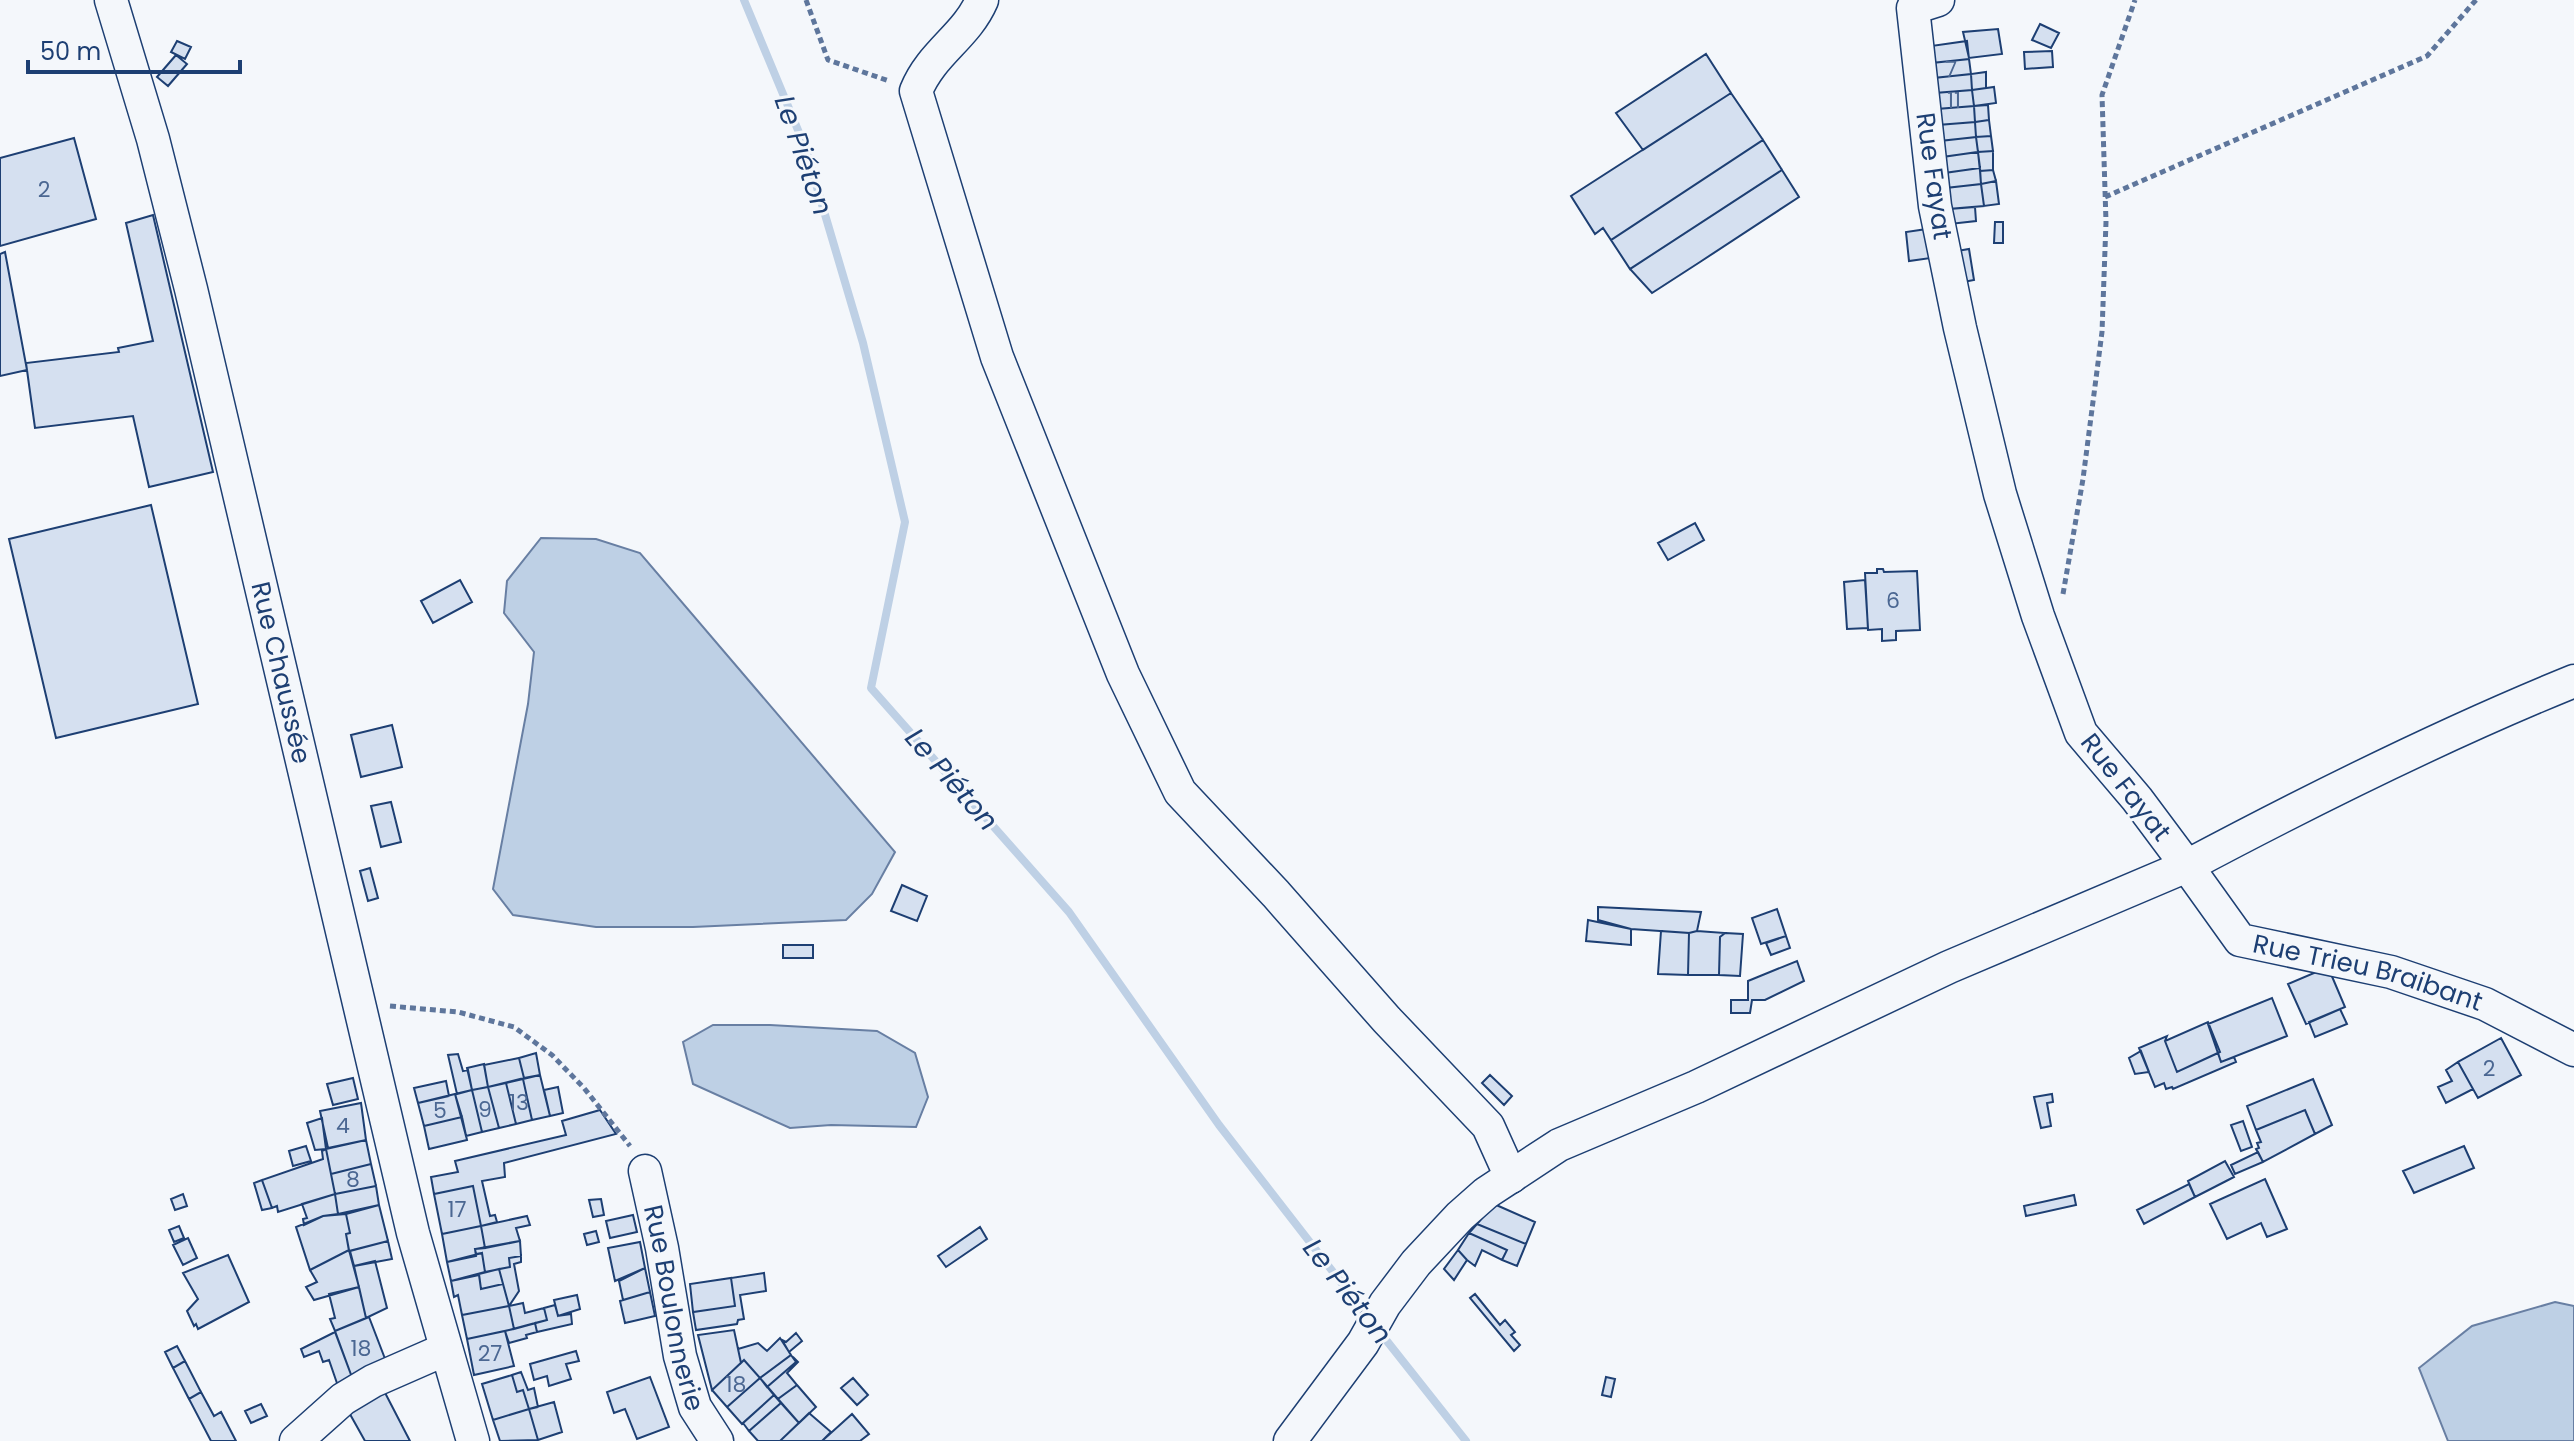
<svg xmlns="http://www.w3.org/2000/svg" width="2574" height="1441" font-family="Poppins,sans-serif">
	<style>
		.water { fill: #bed0e5; stroke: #687fa3; stroke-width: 2 }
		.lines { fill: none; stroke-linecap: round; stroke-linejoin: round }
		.stream { stroke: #bed0e5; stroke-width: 8 }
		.building { fill: #d5e0f0; stroke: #1d3f73; stroke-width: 2 }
		.minor-casing { stroke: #1d3f73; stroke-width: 35 }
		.path { stroke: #5e769c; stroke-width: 5; stroke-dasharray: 6 4; stroke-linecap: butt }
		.minor { stroke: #f4f7fb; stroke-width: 32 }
		.labels { text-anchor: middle; stroke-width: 6; stroke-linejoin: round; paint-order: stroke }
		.number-label { font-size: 22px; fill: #4b6792 }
		.street-label { font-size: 26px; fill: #1d3f73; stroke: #f4f7fb }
		.water-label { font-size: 28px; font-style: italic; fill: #1d3f73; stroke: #f4f7fb }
	</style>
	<rect width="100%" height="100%" fill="#f4f7fb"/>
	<path class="water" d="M541 538 596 539 640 553 895 852 872 894 846 920 693 927H596L513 915 493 889 528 704 534 652 504 613 507 581Z
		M713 1025H770L877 1031 915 1053 928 1097 916 1127 831 1125 790 1128 693 1084 683 1042Z
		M2555 1302 2574 1306V1441H2448L2419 1368 2472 1326Z"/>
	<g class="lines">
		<path class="stream" d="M744 0 805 147 863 343 905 522 871 688 1069 912 1219 1125 1368 1317
			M1379 1331 1466 1441"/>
	</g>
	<path class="building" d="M2040 24 2059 33 2051 48 2032 40Z
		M1998 29 2002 54 1969 58 1963 32Z
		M177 41 191 47 185 59 171 52Z
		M1967 41 1969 59 1932 63 1931 46Z
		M2052 51 2053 67 2025 69 2024 52Z
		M1706 54 1731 93 1643 150 1616 113Z
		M176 55 187 64 168 86 157 77Z
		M1969 59 1971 74 1934 78 1932 63Z
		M1986 72V88L1972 90 1971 74Z
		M1971 74 1972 90 1935 93 1934 78Z
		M1994 87 1996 103 1974 106 1972 90Z
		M1972 90 1974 106 1937 109 1935 93Z
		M1731 93 1763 140 1611 240 1603 228 1595 234 1571 196Z
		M1988 105 1989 120 1975 122 1974 106Z
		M1974 106 1975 122 1938 125 1937 109Z
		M1989 120 1991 136 1976 137 1975 122Z
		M1975 122 1976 137 1940 141 1938 125Z
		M1991 136 1993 151 1978 152 1976 137Z
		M1976 137 1978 152 1942 157 1940 141Z
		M74 138 96 219 0 246V158Z
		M1763 140 1782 170 1630 269 1611 240Z
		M1993 151V170L1980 171 1978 152Z
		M1978 152 1980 168 1944 173 1942 157Z
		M1980 168 1981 184 1946 188 1944 173Z
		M1782 170 1799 197 1700 262 1652 293 1630 269Z
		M1993 170 1996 181 1981 184 1980 171Z
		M1996 181 1999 204 1984 206 1981 184Z
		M1981 184 1984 206 1948 209 1946 188Z
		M1975 207 1976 221 1950 224 1949 209Z
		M153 215 213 472 149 487 133 416 35 428 26 363 119 352 118 348 153 341 126 223Z
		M1995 222H2003V243H1994Z
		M1927 229 1931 258 1909 261 1906 232Z
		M1969 249 1974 280 1963 282 1957 251Z
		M5 252 27 370 0 376V254Z
		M151 505 198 704 56 738 9 539Z
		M1695 523 1704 540 1668 560 1658 543Z
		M1877 569H1883L1884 572 1917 571 1920 630 1896 631V640L1882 641V629L1868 630 1865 573H1877Z
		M460 580 472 602 433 623 421 601Z
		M1865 580 1868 628 1847 629 1844 582Z
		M392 725 402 767 361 777 351 735Z
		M391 802 401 842 381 847 371 806Z
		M370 868 378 898 368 901 360 871Z
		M902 885 927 896 917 921 891 911Z
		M1598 907 1701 912 1697 931 1689 933 1631 929 1598 920Z
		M1777 909 1786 936 1761 944 1752 918Z
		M1588 920 1631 929V945L1586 941Z
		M1661 931 1689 933 1688 975 1658 974Z
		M1697 931 1725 933 1720 937 1719 975H1688L1689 933Z
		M1725 933 1743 934 1740 976 1719 975 1720 937Z
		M1786 936 1790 948 1771 955 1766 943Z
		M783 945H813V958H783Z
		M1797 961 1804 981 1765 1000H1752L1750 1013H1731V1000H1748V981Z
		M2328 967 2345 1007 2306 1024 2288 984Z
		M2272 998 2287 1036 2221 1062 2208 1024Z
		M2340 1009 2347 1024 2315 1037 2309 1022Z
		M2208 1022 2220 1052 2177 1072 2165 1041Z
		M2167 1036 2165 1041 2177 1072 2218 1053 2221 1062 2234 1057 2236 1062 2173 1089 2172 1087 2166 1089 2164 1083 2155 1087 2139 1048Z
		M2501 1038 2521 1075 2478 1098 2458 1062Z
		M2141 1051 2149 1072 2135 1074 2129 1058Z
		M536 1053 540 1075 524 1078 519 1058Z
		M458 1054 463 1071 468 1070 472 1090 457 1094 448 1055Z
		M519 1058 524 1078 488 1087 484 1065Z
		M2458 1062 2473 1089 2446 1103 2438 1087 2452 1081 2446 1070Z
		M484 1064 488 1087 472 1090 467 1068Z
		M540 1075 550 1116 532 1120 523 1079Z
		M1490 1075 1512 1096 1504 1105 1482 1083Z
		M353 1078 358 1099 333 1105 327 1084Z
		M523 1079 532 1120 516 1124 506 1083Z
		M2313 1079 2332 1125 2315 1134 2305 1110 2256 1130 2247 1106Z
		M446 1081 449 1096 418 1103 414 1088Z
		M506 1083 516 1124 499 1128 488 1087Z
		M488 1087 499 1128 482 1132 472 1090Z
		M558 1087 563 1113 550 1116 544 1090Z
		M472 1090 482 1132 466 1136 455 1094Z
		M455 1094 462 1117 424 1126 418 1103Z
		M2052 1094 2053 1102 2047 1103 2051 1126 2041 1128 2034 1097Z
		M361 1103 366 1140 328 1148 320 1111Z
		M600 1110 616 1134 504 1163 505 1177 482 1181 490 1216 495 1215 497 1222 481 1226 473 1186 434 1194 431 1177 458 1172 455 1161 566 1135 562 1121Z
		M2305 1110 2315 1134 2263 1162 2256 1149 2259 1148 2257 1143 2261 1142 2256 1130Z
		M462 1117 467 1140 429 1149 424 1126Z
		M322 1118 326 1149 315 1150 307 1123Z
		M2243 1121 2252 1147 2241 1151 2231 1125Z
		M366 1140 371 1164 331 1174 326 1149Z
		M306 1146 311 1161 293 1166 289 1151Z
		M2464 1146 2474 1168 2414 1193 2403 1171Z
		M326 1149 335 1194 278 1212 277 1206 272 1208 262 1180 323 1159 322 1151Z
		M2258 1152 2263 1162 2235 1174 2231 1165Z
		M2225 1161 2234 1177 2195 1197 2188 1181Z
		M371 1164 376 1186 335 1194 331 1174Z
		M2265 1179 2287 1229 2267 1237 2261 1223 2227 1239 2210 1204Z
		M262 1180 272 1208 262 1210 254 1183Z
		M2189 1184 2195 1197 2144 1224 2137 1210Z
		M376 1186 379 1205 338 1214 335 1194Z
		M473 1186 481 1226 442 1234 434 1194Z
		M183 1194 187 1206 175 1210 171 1199Z
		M335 1194 338 1214 323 1216 304 1225 303 1219 307 1218 302 1204Z
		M2074 1195 2076 1205 2026 1216 2024 1206Z
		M601 1199 604 1215 593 1217 589 1200Z
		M1494 1204 1535 1222 1526 1244 1477 1224Z
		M379 1205 388 1241 349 1251 346 1234 350 1233 346 1214Z
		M346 1214 350 1233 346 1234 349 1250 310 1270 296 1227 323 1216Z
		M633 1215 637 1232 610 1238 606 1221Z
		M527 1216 530 1225 516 1228 520 1241 485 1248 481 1226Z
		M1477 1224 1526 1244 1517 1266 1502 1260 1507 1250 1469 1233Z
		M179 1226 184 1238 174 1242 169 1230Z
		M481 1226 485 1248 475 1249 476 1256 447 1262 442 1234Z
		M980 1227 987 1239 946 1267 938 1256Z
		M596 1231 599 1242 587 1245 584 1234Z
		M1469 1233 1507 1250 1502 1260 1482 1250 1475 1266 1467 1260 1458 1250Z
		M188 1238 197 1258 183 1265 173 1245Z
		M388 1241 392 1259 354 1266 350 1251Z
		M520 1241 521 1256 509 1258 510 1267 485 1272 482 1253 476 1254 475 1249Z
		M640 1242 645 1268 615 1281 608 1248Z
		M349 1250 359 1287 314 1300 306 1287 317 1282 310 1270Z
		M1458 1250 1467 1260 1454 1280 1444 1269Z
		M482 1253 485 1272 451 1281 447 1262Z
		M228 1255 249 1302 198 1329 196 1324 194 1326 187 1311 198 1299 183 1273Z
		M521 1256V1262L514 1264 519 1291 509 1306 499 1269 510 1267 509 1258Z
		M375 1261 387 1308 366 1318 354 1266Z
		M645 1268 650 1292 623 1300 619 1281Z
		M499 1269 503 1284 481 1289 479 1274Z
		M764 1273 766 1291 740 1295 744 1319 738 1320 737 1324 696 1330 693 1312 735 1306 731 1278Z
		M479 1275 481 1289 503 1284 509 1306 462 1315 458 1295 454 1297 451 1281Z
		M731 1278 735 1306 693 1312 690 1284Z
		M359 1287 366 1318 335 1331 330 1319 335 1318 329 1294Z
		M650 1292 655 1316 625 1323 620 1301Z
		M1475 1294 1500 1325 1505 1320 1515 1332 1511 1335 1520 1345 1514 1351 1470 1298Z
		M577 1295 580 1309 558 1316 554 1300Z
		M523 1303 525 1313 544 1308 547 1320 514 1329 509 1306Z
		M555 1305 558 1316 571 1314 572 1324 537 1332 535 1323 547 1320 544 1308Z
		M509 1306 514 1329 467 1339 462 1315Z
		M369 1317 387 1364 353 1380 335 1331Z
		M535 1323 537 1332 526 1335 527 1338 509 1343 505 1331Z
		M734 1330 741 1363 712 1390 698 1335Z
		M505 1331 514 1366 474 1375 467 1339Z
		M335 1332 353 1380 339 1389 329 1360 323 1362 319 1351 304 1357 301 1349Z
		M796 1333 802 1341 789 1352 782 1340 786 1342Z
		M780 1338 791 1355 760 1378 744 1360 741 1363 738 1349 758 1343 767 1351Z
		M177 1346 185 1361 173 1368 165 1352Z
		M576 1351 579 1361 566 1364 571 1379 549 1386 547 1376 534 1380 530 1364Z
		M791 1355 796 1362 767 1387 760 1378Z
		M793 1357 798 1362 787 1373 797 1385 778 1399 760 1378 767 1387 796 1362Z
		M744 1360 760 1378 727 1407 712 1390Z
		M185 1361 201 1392 189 1399 173 1368Z
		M521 1372 528 1390 534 1388 538 1407 529 1409 523 1390 517 1392 512 1375Z
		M512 1375 517 1392 523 1390 529 1409 493 1420 482 1384Z
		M650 1377 669 1427 637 1439 625 1409 614 1413 607 1392Z
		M1606 1377 1615 1379 1611 1397 1602 1395Z
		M760 1378 774 1395 742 1424 727 1407Z
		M853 1378 868 1395 857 1405 841 1388Z
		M381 1385 410 1441H365L346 1407Z
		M797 1385 816 1407 799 1423 778 1399Z
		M201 1392 214 1416 221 1412 236 1441H211L189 1399Z
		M774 1395 781 1403 749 1431 743 1423Z
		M554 1402 562 1432 538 1440 529 1409Z
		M781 1403 799 1423 780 1441H758L749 1431Z
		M261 1404 267 1416 251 1423 245 1411Z
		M529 1409 538 1440 500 1441 493 1420Z
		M809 1413 831 1432 822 1441H780Z
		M852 1414 869 1434 860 1441H822Z"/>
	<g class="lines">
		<g class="minor-casing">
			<g id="minor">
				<path id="s1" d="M111 0 153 139 191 289 413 1233 473 1441"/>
				<path d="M982 0C966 37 932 52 916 91L997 357 1123 674 1180 792 1276 894 1387 1020 1488 1126 1511 1177"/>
				<path id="s2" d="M2574 681C2441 735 2313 799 2187 866L2240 940 2391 972 2485 1004 2574 1050"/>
				<path id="s3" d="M645 1171 662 1248 680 1356 695 1407 717 1441"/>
				<path d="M296 1441 343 1399 373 1381 446 1349"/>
				<path d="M1290 1441 1363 1343 1385 1304 1416 1263 1460 1216 1486 1193 1559 1145 1696 1087 1949 967 2187 866 2137 799 2081 733 2038 616 2000 494 1960 328 1935 206 1913 8 1938 0"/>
			</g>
		</g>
		<path class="path" d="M806 0 828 60 889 81
			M2105 197 2427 56 2476 0
			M2063 594 2083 479 2102 332 2106 222 2102 95 2135 0
			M390 1006 458 1012 514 1027 552 1055 584 1088 630 1146"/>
		<use href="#minor" class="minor"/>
	</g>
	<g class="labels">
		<g class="number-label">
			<text x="1951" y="77">7</text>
			<text x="1954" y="108">11</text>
			<text x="44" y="197">2</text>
			<text x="1893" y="608">6</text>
			<text x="2489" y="1076">2</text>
			<text x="519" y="1110">13</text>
			<text x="485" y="1117">9</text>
			<text x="440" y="1118">5</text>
			<text x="343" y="1133">4</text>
			<text x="353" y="1187">8</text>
			<text x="457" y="1217">17</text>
			<text x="361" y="1356">18</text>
			<text x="490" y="1361">27</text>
			<text x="736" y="1392">18</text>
		</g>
		<g class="street-label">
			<text transform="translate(1934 176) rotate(82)" y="9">Rue Fayat</text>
			<text dy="9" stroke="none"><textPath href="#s1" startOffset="694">Rue Chaussée</textPath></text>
			<text transform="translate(2126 787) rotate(52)" y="9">Rue Fayat</text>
			<text dy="9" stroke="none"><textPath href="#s2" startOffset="652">Rue Trieu Braibant</textPath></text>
			<text dy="9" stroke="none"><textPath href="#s3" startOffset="140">Rue Boulonnerie</textPath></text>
		</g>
		<g class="water-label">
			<text transform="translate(804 155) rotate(71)" y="10">Le Piéton</text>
			<text transform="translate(952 779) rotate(49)" y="10">Le Piéton</text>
			<text transform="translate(1348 1291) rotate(52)" y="10">Le Piéton</text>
		</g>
	</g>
	<path d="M28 60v12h212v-12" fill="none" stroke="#1d3f73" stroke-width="4"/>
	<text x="40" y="60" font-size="24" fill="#1d3f73" stroke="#f4f7fb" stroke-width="6" paint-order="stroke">50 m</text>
</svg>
